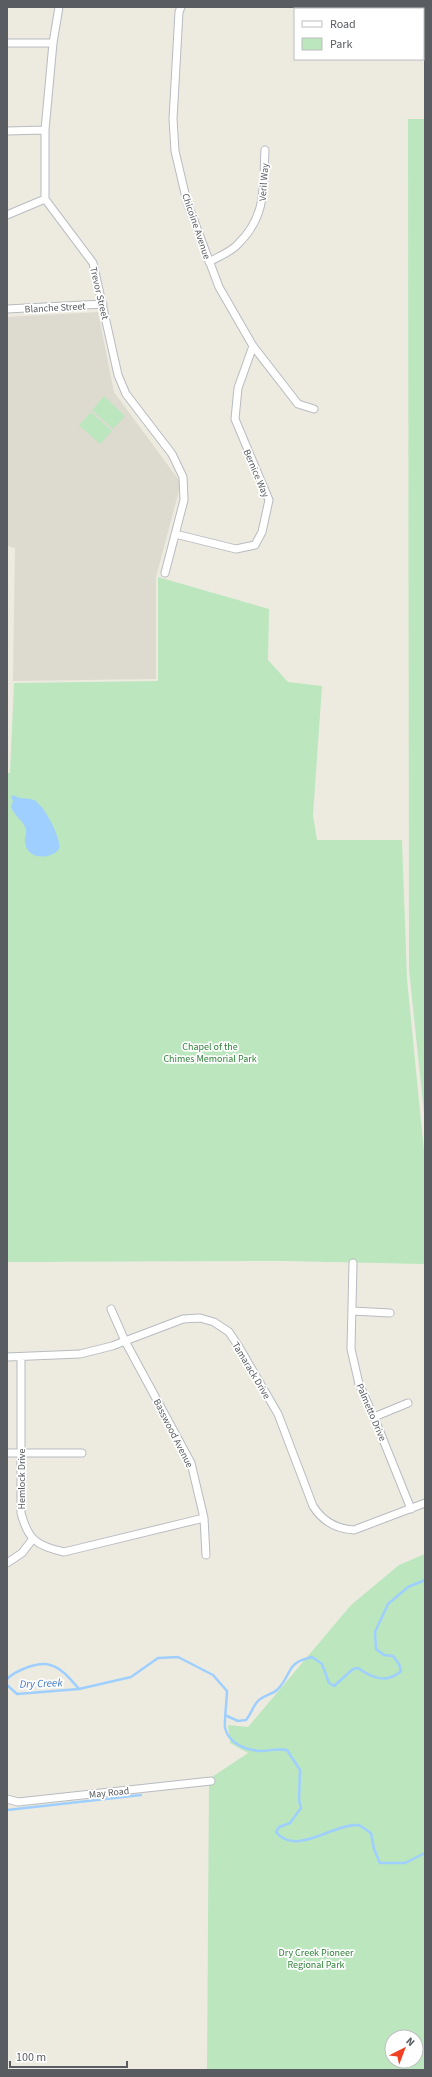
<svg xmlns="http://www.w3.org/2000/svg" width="432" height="2077" font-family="'Source Sans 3',sans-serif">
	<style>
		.education { fill: #dddacf }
		.green { fill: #bbe6be; fill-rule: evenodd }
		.water { fill: #9fcfff }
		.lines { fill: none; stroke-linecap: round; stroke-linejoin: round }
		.stream { stroke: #9fcfff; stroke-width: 2.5 }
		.street-casing { stroke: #b8bbc0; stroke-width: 9 }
		.street { stroke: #fff; stroke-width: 7 }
		.labels { text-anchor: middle; stroke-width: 3.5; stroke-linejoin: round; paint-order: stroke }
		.street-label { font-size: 10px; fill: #595d62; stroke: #fff }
		.park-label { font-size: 10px; fill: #30833a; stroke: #fff }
		.water-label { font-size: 11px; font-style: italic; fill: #3c77c7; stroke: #fff }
	</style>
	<rect width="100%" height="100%" fill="#edebe0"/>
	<path class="education" d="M98 312 114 392 181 483 156 577V679L13 681 15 548 7 546V317Z"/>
	<path class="green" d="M408 119H425V1123L409 969Z
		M104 396 125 416 113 429 92 410Z
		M91 412 112 431 100 444 79 425Z
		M158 577 269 609 268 660 288 682 322 686 313 815 317 840H402L407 979 425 1162V1264L283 1261 7 1262V773H10L14 683 158 681Z
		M425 1554V2070H207L209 1779 248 1753 230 1743 228 1725 248 1727 351 1605 399 1565ZM392 2037H416V2061H392Z"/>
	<path class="water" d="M14 795C19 800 27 797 34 800 44 805 62 839 59 849 51 860 26 860 25 842 24 837 28 833 25 827 22 820 14 815 11 807L13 801 11 797Z"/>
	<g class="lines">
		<path class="stream" d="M7 1679C15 1671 38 1661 50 1665 62 1668 71 1680 79 1689
			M7 1685 17 1694 79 1689 131 1677 158 1658 178 1657 213 1675 227 1691C227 1697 224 1725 225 1728 229 1744 246 1750 260 1751 270 1751 277 1748 287 1750L300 1770 299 1800 301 1808 290 1823 279 1827 276 1832C296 1857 334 1823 358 1825 362 1826 367 1831 371 1833L374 1849 380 1863H405L425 1853
			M227 1716 238 1721 246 1720C252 1713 253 1705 259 1700 264 1695 272 1695 278 1689 293 1673 285 1663 312 1657L322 1664 329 1683 334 1686 353 1669 358 1668C372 1678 387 1684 401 1671L399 1664 393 1656 384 1655 376 1649 375 1632 388 1604 408 1587 425 1580
			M7 1810 141 1795"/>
		<g class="street-casing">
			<path id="street" d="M59 7 53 43 45 130V199L93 263 118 375 126 394 172 454 183 477 184 500 165 573
				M181 7 179 12 173 119 175 151 187 202 219 287 253 346 298 404 314 409
				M7 43H53
				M7 131 45 130
				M7 215 45 199
				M209 262C218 257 231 252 238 244 267 216 263 187 265 150
				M7 309 103 304
				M175 534 236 549 255 545 262 532 269 500 235 419 238 388 253 346
				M353 1263 351 1349 359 1384 374 1417 411 1509
				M111 1309 125 1341 191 1463 204 1518 206 1555
				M352 1311 390 1313
				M7 1357 80 1354 112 1346 183 1319 200 1318 214 1322 229 1332 239 1347 278 1414 313 1506C323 1522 336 1529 354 1530L425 1503
				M21 1357V1513C28 1540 37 1546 64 1552L204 1518
				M374 1417 408 1403
				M7 1453H82
				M7 1563 22 1553 32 1540
				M7 1799 18 1802 211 1781"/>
		</g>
		<use href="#street" class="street"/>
	</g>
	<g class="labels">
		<g class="street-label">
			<text transform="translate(263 182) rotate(-86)" y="4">Veril Way</text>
			<text transform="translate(197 226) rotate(71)" y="4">Chicoine Avenue</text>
			<text transform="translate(100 293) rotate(77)" y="4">Trevor Street</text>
			<text transform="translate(55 307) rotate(-3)" y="4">Blanche Street</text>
			<text transform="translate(257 473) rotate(67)" y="4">Bernice Way</text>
			<text transform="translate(252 1370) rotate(59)" y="4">Tamarack Drive</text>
			<text transform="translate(372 1412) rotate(67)" y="4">Palmetto Drive</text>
			<text transform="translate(174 1433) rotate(63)" y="4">Basswood Avenue</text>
			<text transform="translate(21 1479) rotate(-90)" y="4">Hemlock Drive</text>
			<text transform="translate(109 1792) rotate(-6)" y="4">May Road</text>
		</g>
		<g class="park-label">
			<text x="210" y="1050">Chapel of the<tspan x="210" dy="12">Chimes Memorial Park</tspan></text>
			<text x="316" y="1956">Dry Creek Pioneer<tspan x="316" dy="12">Regional Park</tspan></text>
		</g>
		<g class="water-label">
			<text transform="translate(41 1683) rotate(-2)" y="4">Dry Creek</text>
		</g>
	</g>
	<rect width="432" height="2077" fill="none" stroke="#595d62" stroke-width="16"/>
	<rect x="294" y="8" width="130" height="52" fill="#ffffff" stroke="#bdbec0"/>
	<rect x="302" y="21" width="20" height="6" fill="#ffffff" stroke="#bdbec0"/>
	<text x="330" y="28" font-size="12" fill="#595d62">Road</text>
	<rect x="302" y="38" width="20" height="12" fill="#bbe6be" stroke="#bdbec0"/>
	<text x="330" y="48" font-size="12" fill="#595d62">Park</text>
	<g transform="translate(404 2049) rotate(42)"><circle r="19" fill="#ffffff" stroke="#bdbec0"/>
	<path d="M0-3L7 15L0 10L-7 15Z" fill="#f04123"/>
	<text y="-6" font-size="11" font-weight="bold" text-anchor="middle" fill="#595d62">N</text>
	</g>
	<path d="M10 2061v6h117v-6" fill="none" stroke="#595d62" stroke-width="2"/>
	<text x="16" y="2061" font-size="12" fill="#595d62" stroke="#ffffff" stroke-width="3" paint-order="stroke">100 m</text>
</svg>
